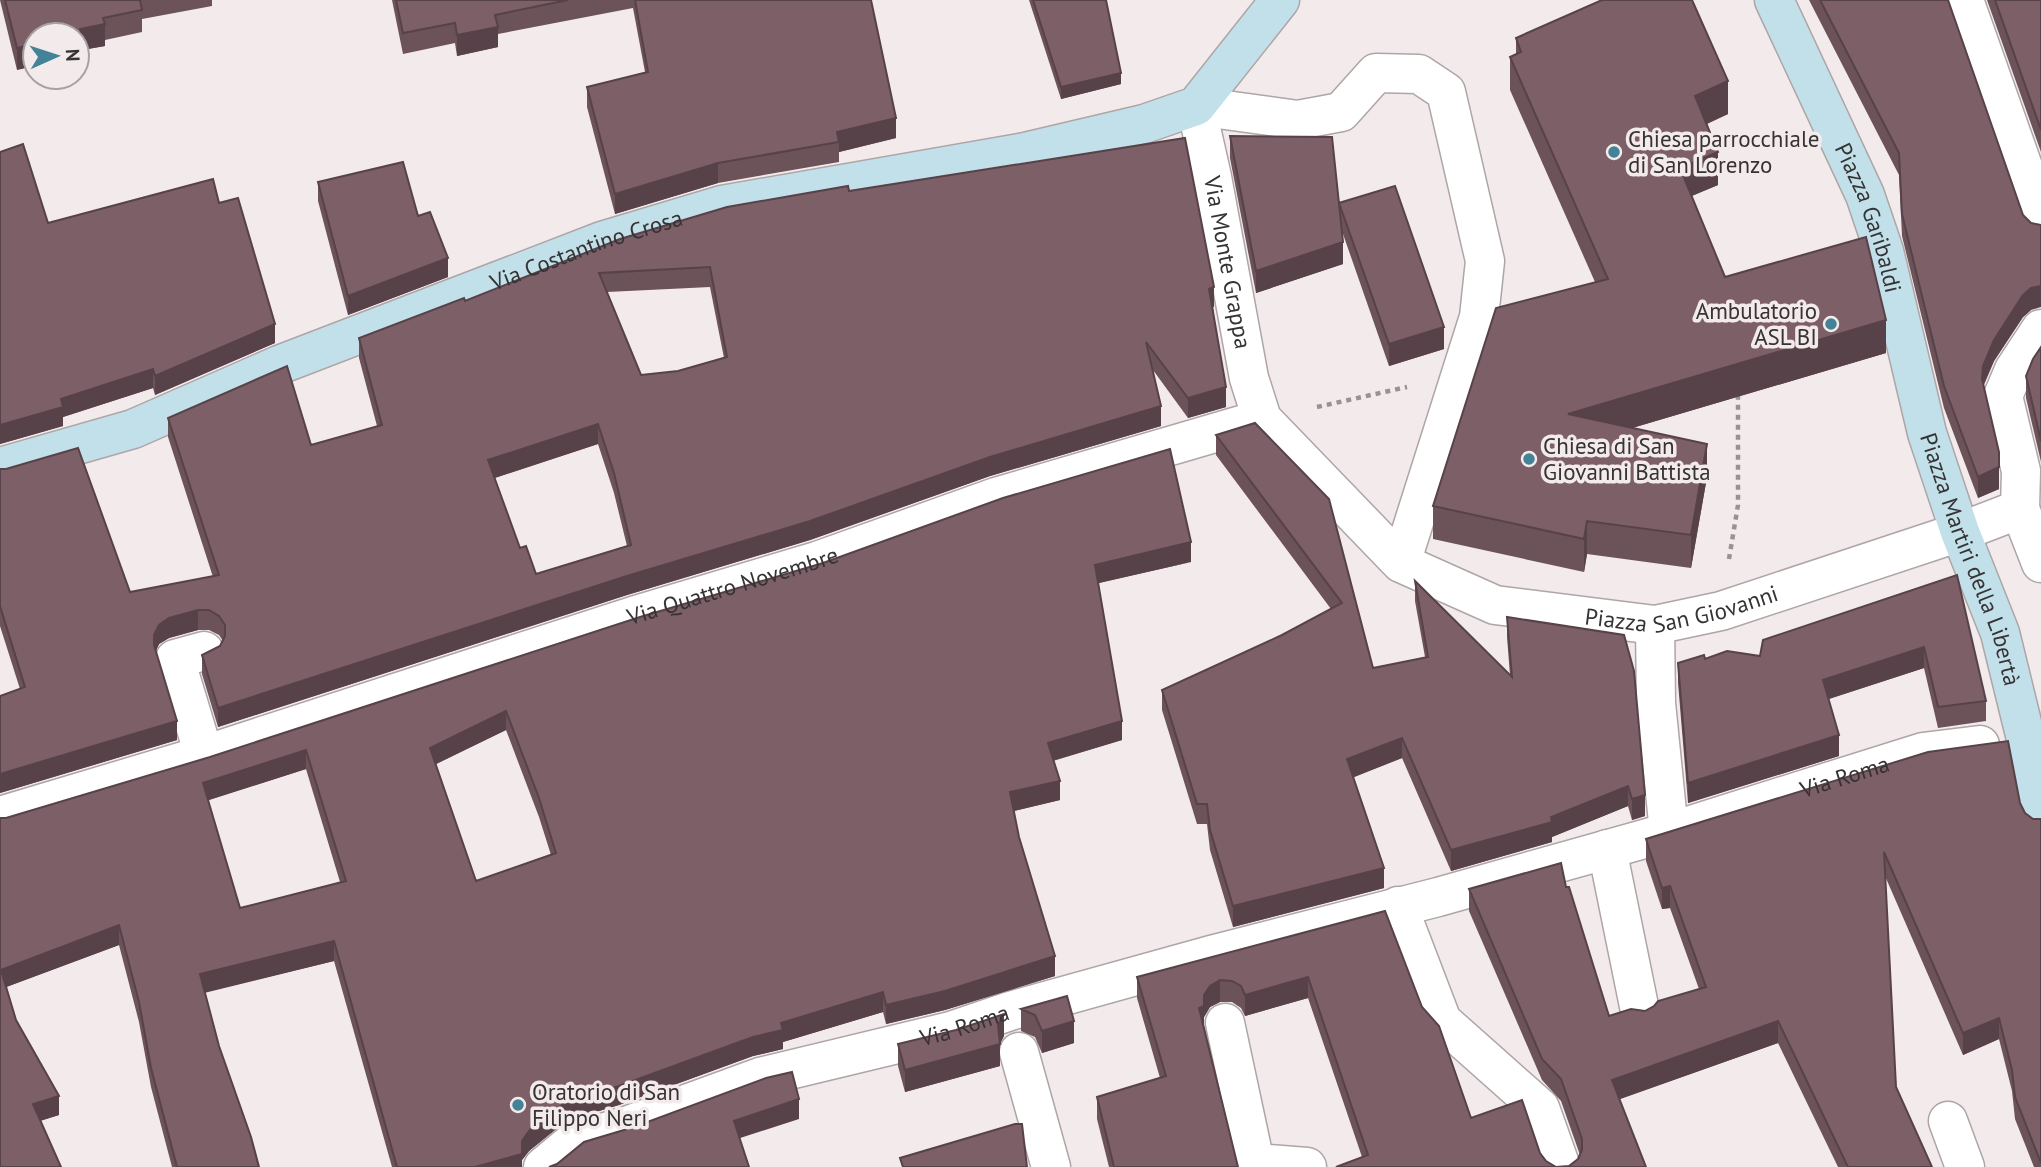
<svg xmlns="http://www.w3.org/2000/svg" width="2041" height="1167" font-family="'PT Sans',sans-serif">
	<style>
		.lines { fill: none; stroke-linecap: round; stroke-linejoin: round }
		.street-casing { stroke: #aea5a7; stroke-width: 41 }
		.secondary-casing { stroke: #aea5a7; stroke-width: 41 }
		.path { stroke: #989293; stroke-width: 4.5; stroke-dasharray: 5 5; stroke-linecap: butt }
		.street { stroke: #fff; stroke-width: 38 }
		.secondary { stroke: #c2e0e9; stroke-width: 38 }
		.wall { fill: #6c5259; fill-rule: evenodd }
		.shaded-wall { fill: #584249 }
		.building { fill: #7d5f68; stroke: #584249; stroke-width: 2; fill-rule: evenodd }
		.poi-dot { fill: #448397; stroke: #f3eaec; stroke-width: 2.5 }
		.labels { text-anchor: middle; stroke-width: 7; stroke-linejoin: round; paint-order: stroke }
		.poi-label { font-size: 23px; fill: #363334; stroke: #f3eaec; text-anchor: start }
		.street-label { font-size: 23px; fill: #363334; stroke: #f3eaec }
	</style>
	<rect width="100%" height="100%" fill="#f3eaec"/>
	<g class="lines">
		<g class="street-casing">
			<g id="street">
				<path d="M1964 0 2040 215 2041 225"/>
				<path d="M2020 509 2041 563"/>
				<path id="s1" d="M1401 563 1479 317 1485 261 1446 92 1419 74 1376 73 1341 112 1298 120 1196 106 1212 177 1249 378 1262 419 1401 563 1495 605 1655 625 1721 611 1960 532 2020 509 2021 471 2003 396 2014 370 2041 329"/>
				<path d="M1655 625 1656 703 1669 832"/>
				<path d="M204 651 175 659 204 755"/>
				<path id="s2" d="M0 816 204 755 633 616 817 561 996 497 1262 419"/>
				<path d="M1607 849 1640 1011"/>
				<path d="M1398 906 1442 1021 1540 1108 1561 1167"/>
				<path d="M1225 1023 1255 1163 1307 1167"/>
				<path d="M1019 1052 1051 1167"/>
				<path d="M1948 1121 1965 1167"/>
				<path id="s3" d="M543 1167 573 1142 626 1126 760 1077 951 1031 1010 1011 1211 955 1438 897 1669 832 1923 752 1980 745"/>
			</g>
		</g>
		<g class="secondary-casing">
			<g id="secondary">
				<path id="s4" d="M1774 0 1865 195 1884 251 1927 433 1960 532 2000 633 2026 739 2041 820"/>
				<path id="s5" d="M0 467 133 429 279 365 602 241 722 205 1025 152 1144 124 1196 106 1280 0"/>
			</g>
		</g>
		<path class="path" d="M1317 407 1407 387
			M1729 559 1738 505V395"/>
		<use href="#street" class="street"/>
		<use href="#secondary" class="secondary"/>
	</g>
	<path class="wall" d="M0 0H212V6L142 19V32L105 40V46L82 50V57L77 58V35L17 70Z
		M392 0H871L896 138 839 152V162L718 183 615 214 587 107V87L645 72 633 8 498 34V47L457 56 455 43 403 54Z
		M1029 0H1106L1121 84 1061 99Z
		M1809 0H1948L2031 310 2023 317 1994 361 1983 386 1999 489 1978 498 1944 408 1902 236 1899 175Z
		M1987 0H2041V152Z
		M1516 38 1728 114 1707 124 1718 185 1691 196 1725 277 1886 353 1632 428 1707 477 1691 568 1587 554 1584 572 1433 539V506L1595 282 1510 90V57L1516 54Z
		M1230 136 1339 204 1444 349 1389 366 1343 234V264L1256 293 1230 158Z
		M0 152 48 223 219 203 275 343 155 395 153 388 63 417V426L0 444Z
		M318 182 418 216 448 277 348 315 318 201Z
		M849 191 1214 307H1213L1226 407 1188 418 1153 370 1161 426 990 476 810 540 627 595 218 727 202 674V655L220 646 223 641 219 635 209 630H198L169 638 159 644 156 651 177 740 0 793V696L20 689 0 626V469L130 592 213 577 168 437V418L311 445 377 426 359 358V338L465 301ZM710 287 724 358 678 371 641 375 607 292ZM598 444 614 493 627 546 536 574 520 548 495 478Z
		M2041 347V462L2026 398V376Z
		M1216 435 1329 499 1373 668 1425 657 1415 601V581L1510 675 1507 637V617L1624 635 1645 816 1632 820 1628 806 1552 837V842L1451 871 1402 758 1353 777 1384 888 1233 927 1210 850 1207 824H1197L1162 710V690L1282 635 1331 609 1216 455Z
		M1191 562 1098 583 1122 740 1053 761 1060 800 1014 811 1019 837 1055 976 945 1010 886 1024 883 1012 783 1042V1049L753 1056 619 1105 566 1121 529 1151 522 1160V1167H392L334 961 205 992 219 1046 259 1167H172L151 1087 139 1022 119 945 6 987 16 1020 59 1115 40 1121 0 1167 6 818 210 757ZM506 730 539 817 551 855 476 881 436 764ZM306 769 340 882 240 908 208 800Z
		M1957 575 1986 701V721L1938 728 1924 668 1828 699 1839 756 1688 803 1678 683V663L1705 659 1760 656Z
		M2020 803 2025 813 2033 819H2041V1167H2034L2015 1119 2012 1091 1999 1039 1963 1055 1885 876 1896 1087 1932 1167H1838L1778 1043 1619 1099 1646 1167H1336L1362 1157 1308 998 1245 1016 1241 1008 1232 1002H1220L1210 1007 1204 1017V1026L1238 1167H1109L1097 1119V1097L1160 1078 1137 998V977L1385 911 1422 1007 1471 1118 1540 1153 1546 1161 1556 1167 1569 1166 1578 1159 1580 1155 1561 1101 1542 1080 1469 911V889L1566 887 1609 1016 1645 1011 1699 989 1670 908 1662 909 1646 861V839Z
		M1067 996 1074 1043 1042 1053 1035 1037 1021 1031V1009Z
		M1004 1036 1000 1043V1066L905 1092 898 1066V1044Z"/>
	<path class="shaded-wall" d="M105 24V46L82 50V57L77 58V36L80 29Z
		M498 27V47L457 56V35Z
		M35 44V66L17 70V48Z
		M1121 73V84L1061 99V87Z
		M1728 81V114L1695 129V96Z
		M896 118V138L839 152V142L837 132Z
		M1718 152V185L1680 201V168Z
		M718 163V183L615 214V194Z
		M1343 242V264L1256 293V271Z
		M448 258V277L348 315V296Z
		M2041 286V307L2031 310 2023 317 1994 361 1983 387 1982 379 1983 366 1994 340 2023 295 2031 288Z
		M1214 287V307L1209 308V289Z
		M1886 320V353L1568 447V414Z
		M275 324V343L155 395V376Z
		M1444 327V349L1389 366V344Z
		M153 369V388L63 417V426L0 444V425L61 399Z
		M1226 387V407L1188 418V398Z
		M1161 406V426L990 476 810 540 627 595 218 727V708L990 457Z
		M598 424V444L488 480V460Z
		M1707 444V477L1691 568V535Z
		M1999 452V489L1978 498V477Z
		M1587 521V554L1584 572V539Z
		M1191 542V562L1095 584V565Z
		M198 610V630L169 638 159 644 154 655V635L159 625 169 618Z
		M1924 647V668L1823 701V680Z
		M506 711V730L430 767V748Z
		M177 721V740L0 793V774Z
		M1122 721V740L1048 762V743Z
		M1839 735V756L1688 803V783Z
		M1402 738V758L1347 780V759Z
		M306 750V769L203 802V783Z
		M1060 781V800L1010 812V792Z
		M1628 786V806L1552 837V842L1451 871V850L1551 817Z
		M1645 795V816L1632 820V799Z
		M1384 868V888L1233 927V906Z
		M1670 886V908L1662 909V888Z
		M119 925V945L1 989V970Z
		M334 941V961L200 994V974Z
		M1055 956V976L945 1010 886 1024V1005Z
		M1308 977V998L1245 1016V995Z
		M1220 980V1002L1210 1007 1204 1017V1028L1199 1008 1204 995 1210 986Z
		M883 992V1012L783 1042V1049L753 1056 619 1105 566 1121 529 1151 522 1160V1167H475L522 1141 529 1131 566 1102 781 1023Z
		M1004 1014V1036L1000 1044V1066L905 1092V1070L998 1025Z
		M1999 1018V1039L1963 1055V1033Z
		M1074 1021V1043L1042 1053V1031Z
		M1778 1021V1043L1612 1102V1080Z
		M59 1096V1115L33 1123V1104Z
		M799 1099V1119L734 1140V1121Z"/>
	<path class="building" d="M5 0H140L142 10 103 18 105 24 80 29 82 35 77 36 35 35V44L17 48Z
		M396 0H568L495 15 498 27 457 35 455 23 403 33Z
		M635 0H871L896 118 837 132 839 142 718 163 615 194 587 87 648 72Z
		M1033 0H1106L1121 73 1061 87Z
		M1602 0H1692L1728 81 1695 96 1718 152 1680 168 1725 277 1866 237 1886 320 1568 414 1707 444 1691 535 1587 521 1584 539 1433 506 1496 308 1608 279 1510 57 1521 52 1516 38Z
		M1820 0H1948L2023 215 2031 223 2041 225V286L2031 288 2023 295 1994 340 1983 366 1982 379 1999 452V467L1978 477 1944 386 1902 214 1899 153Z
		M1995 0H2041V130Z
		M1230 136 1332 137 1343 242 1256 271Z
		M1185 138 1214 287 1209 289 1226 387 1188 398 1146 342 1161 406 990 457 810 521 627 576 218 708 202 655 220 646 225 636V625L219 616 209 610H198L169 618 159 625 154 635V645L177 721 0 774V696L25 687 0 606V469H6L78 448 130 592 219 575 168 418 287 366 311 445 382 425 359 338 464 298 465 301 620 239 727 207 848 186 849 191ZM710 267 727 357 678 371 641 375 599 273ZM598 424 614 473 631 545 536 574 526 546 520 548 488 460Z
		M23 144 48 223 213 179 219 203 238 198 275 324 155 376 153 369 61 399 63 407 0 425V152Z
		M403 162 418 216 430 212 448 258 348 296 318 182Z
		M1395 186 1444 327 1389 344 1339 203Z
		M2041 347V441L2026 376 2033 359Z
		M1255 423 1329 499 1373 668 1428 657 1415 581 1512 677 1507 617 1624 635 1634 671 1645 795 1632 799 1628 786 1551 817 1552 822 1451 850 1402 738 1347 759 1384 868 1233 906 1210 830 1207 804H1197L1162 690 1282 635 1342 603 1216 435Z
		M1170 449 1191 542 1095 565 1122 721 1048 743 1060 781 1010 792 1019 837 1055 956 945 991 886 1005 883 992 781 1023 783 1030 753 1037 619 1086 566 1102 529 1131 522 1141V1154L475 1167H397L334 941 200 974 219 1046 251 1137 259 1167H177L151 1068 139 1002 119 925 1 970 16 1020 59 1096 33 1104 61 1167H0V818H6L210 757 640 617 823 563 1003 498ZM506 711 539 798 556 853 476 881 430 748ZM306 750 346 881 240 908 203 783Z
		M1957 575 1986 701 1938 707 1924 647 1823 680 1839 735 1688 783 1678 663 1704 655 1705 659 1727 651 1760 656 1763 640Z
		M2008 741 2020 803 2025 813 2033 819H2041V1163L2015 1097 2012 1070 1999 1018 1963 1033 1884 852 1896 1087 1932 1167H1848L1778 1021 1612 1080 1646 1167H1336L1368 1155 1308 977 1245 995 1241 986 1232 981 1220 980 1210 986 1204 995V1006L1199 1008 1238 1167H1114L1097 1097 1166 1076 1137 977 1385 911 1422 1007 1439 1026 1471 1118 1522 1100 1540 1153 1546 1161 1556 1167 1569 1166 1578 1159 1582 1150V1139L1561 1079 1542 1059 1469 889 1561 863 1566 887H1569L1609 1016 1631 1009 1645 1011 1654 1006 1658 1001 1706 987 1670 886 1662 888 1646 839 1928 752Z
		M1067 996 1074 1021 1042 1031 1035 1015 1021 1009Z
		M1004 1014 998 1025 1000 1044 905 1070 898 1044 956 1030Z
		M792 1072 799 1099 734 1121 749 1167H549L557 1164 584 1142 634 1127 766 1078Z
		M1015 1124H1022L1027 1167H903L900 1158Z"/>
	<g class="poi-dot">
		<circle cx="1614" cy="152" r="7"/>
		<circle cx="1831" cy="324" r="7"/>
		<circle cx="1529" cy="459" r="7"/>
		<circle cx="518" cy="1105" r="7"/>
	</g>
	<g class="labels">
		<g class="poi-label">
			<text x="1628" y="147">Chiesa parrocchiale<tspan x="1628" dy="26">di San Lorenzo</tspan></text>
			<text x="1817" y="319" text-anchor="end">Ambulatorio<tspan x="1817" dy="26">ASL BI</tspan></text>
			<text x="1543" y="454">Chiesa di San<tspan x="1543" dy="26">Giovanni Battista</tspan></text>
			<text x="532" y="1100">Oratorio di San<tspan x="532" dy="26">Filippo Neri</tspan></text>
		</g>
		<g class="street-label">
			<text dy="8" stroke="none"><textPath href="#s4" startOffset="238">Piazza Garibaldi</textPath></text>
			<text dy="8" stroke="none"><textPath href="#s5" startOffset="626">Via Costantino Crosa</textPath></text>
			<text dy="8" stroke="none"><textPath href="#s1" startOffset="922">Via Monte Grappa</textPath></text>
			<text dy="8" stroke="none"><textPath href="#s4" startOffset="595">Piazza Martiri della Libertà</textPath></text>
			<text dy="8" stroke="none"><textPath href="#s2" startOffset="768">Via Quattro Novembre</textPath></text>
			<text dy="8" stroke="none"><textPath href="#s1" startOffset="1575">Piazza San Giovanni</textPath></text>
			<text dy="8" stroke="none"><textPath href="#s3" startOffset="1363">Via Roma</textPath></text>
			<text dy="8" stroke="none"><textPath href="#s3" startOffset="448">Via Roma</textPath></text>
		</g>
	</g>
	<g transform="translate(56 56) rotate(87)"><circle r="33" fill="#f3eaec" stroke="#a7a1a2" stroke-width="2"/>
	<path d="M0-5L12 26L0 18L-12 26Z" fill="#448397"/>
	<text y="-10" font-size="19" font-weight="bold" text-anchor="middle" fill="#363334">N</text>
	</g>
</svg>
